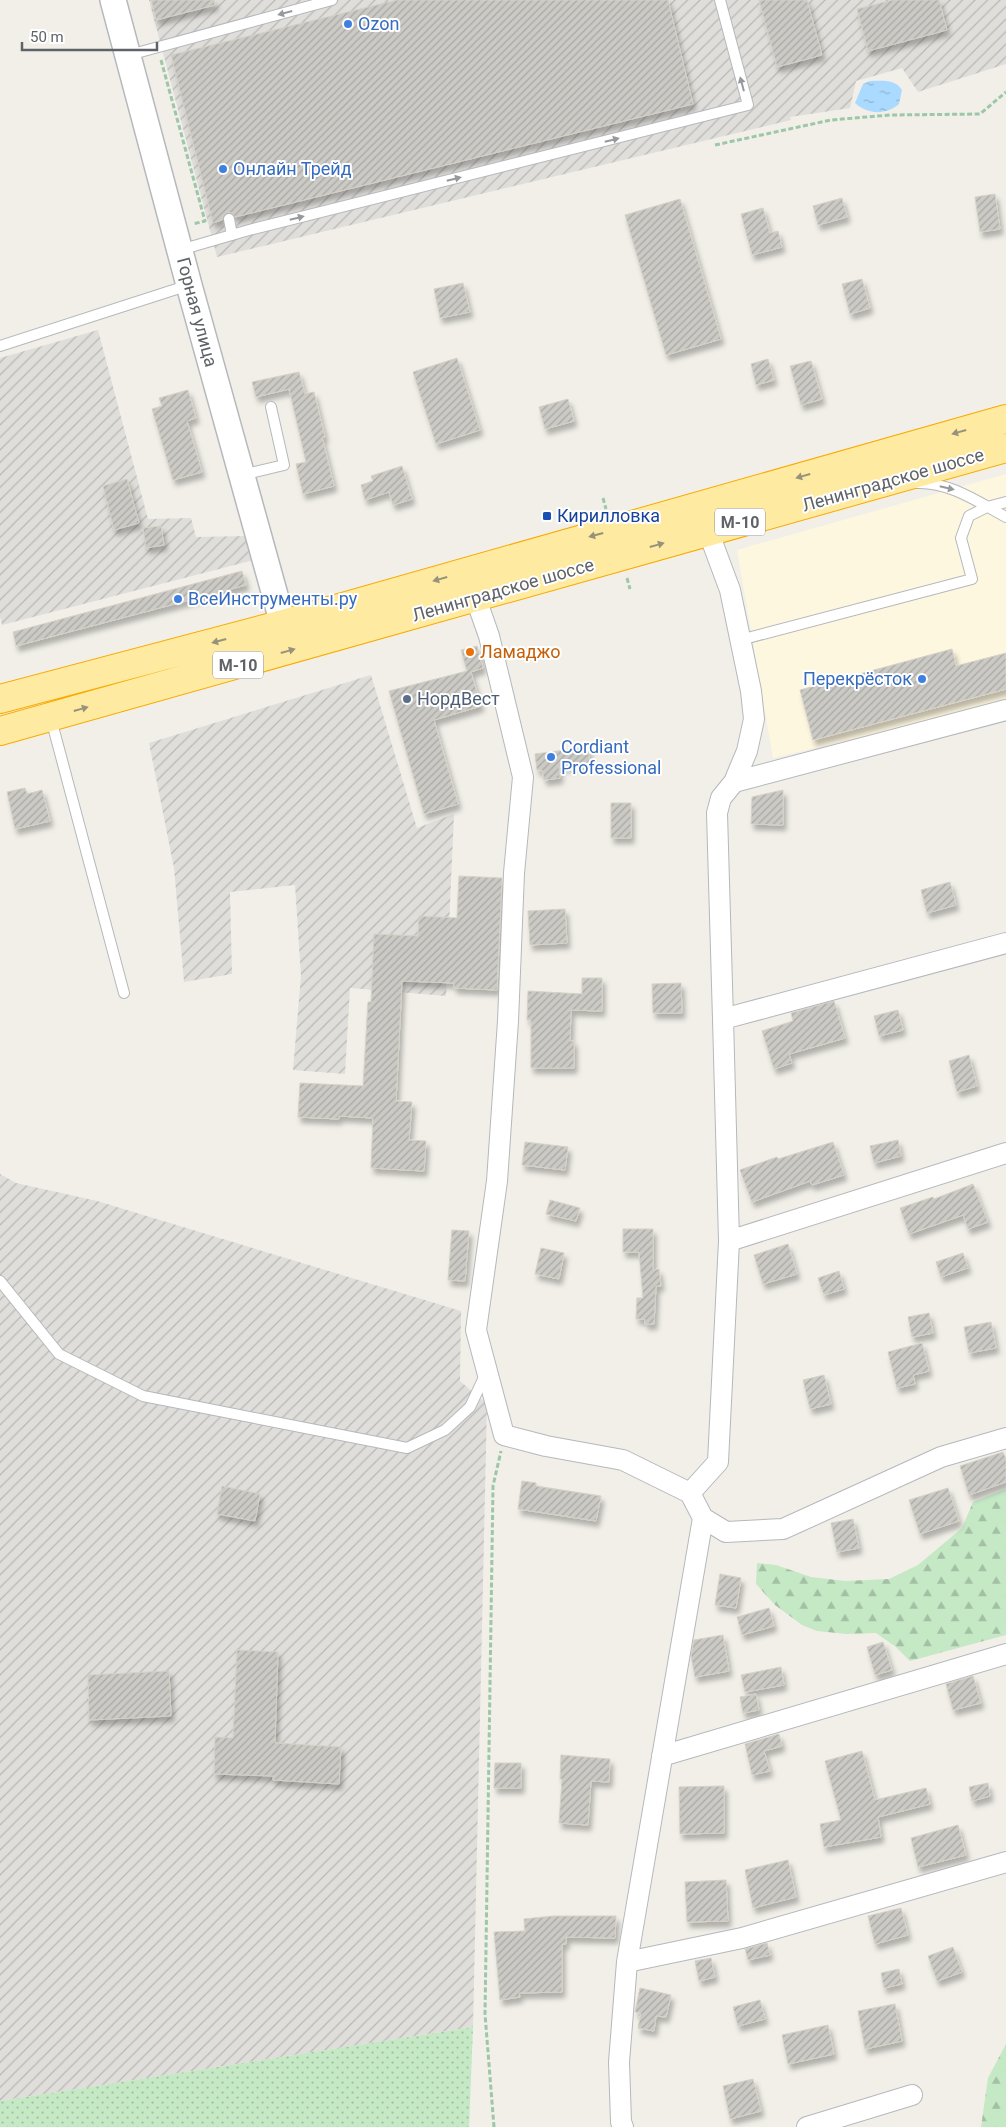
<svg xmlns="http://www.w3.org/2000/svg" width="1006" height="2127" font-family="Roboto,sans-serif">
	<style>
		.commercial { fill: #fef7e0 }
		.industrial { fill: url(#industrial-furrows) }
		.grass { fill: url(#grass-dots) }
		.forest { fill: url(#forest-firs) }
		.water { fill: url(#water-ripples) }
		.building { fill: url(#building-hatch); stroke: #d6d1c6; filter: url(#shadow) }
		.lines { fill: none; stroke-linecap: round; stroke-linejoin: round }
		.service-casing { stroke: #b5b8bc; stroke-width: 12 }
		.minor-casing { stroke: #b5b8bc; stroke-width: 22 }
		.tertiary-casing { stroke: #b5b8bc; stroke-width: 28 }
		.trunk-casing { stroke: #f9ab00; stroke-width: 30 }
		.path { stroke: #9cc7a9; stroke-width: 3; stroke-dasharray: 5 2.5; stroke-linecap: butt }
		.service { stroke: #fff; stroke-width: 10 }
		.minor { stroke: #fff; stroke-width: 20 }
		.tertiary { stroke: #fff; stroke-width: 25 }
		.trunk { stroke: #feeaa1; stroke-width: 28 }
		.oneway { fill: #979a9d }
		.oneway2 { fill: #97927c }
		.shop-dot { fill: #3f7fe0; stroke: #fff; stroke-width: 2 }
		.transit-dot { fill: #1a4fb4; stroke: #fff; stroke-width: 2 }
		.food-dot { fill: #e8710a; stroke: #fff; stroke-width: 2 }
		.service-dot { fill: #5c6f8a; stroke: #fff; stroke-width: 2 }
		.labels { text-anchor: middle; stroke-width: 4; stroke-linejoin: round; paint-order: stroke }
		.shield { fill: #fff; stroke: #8f9295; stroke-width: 1 }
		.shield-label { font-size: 16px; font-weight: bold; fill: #5f6368 }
		.shop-label { font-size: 18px; fill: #366cbe; stroke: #fff; text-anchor: start }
		.street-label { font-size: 18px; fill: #5f6368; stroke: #fff }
		.transit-label { font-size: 18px; fill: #164399; stroke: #fff; text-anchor: start }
		.food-label { font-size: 18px; fill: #c56008; stroke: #fff; text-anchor: start }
		.service-label { font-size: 18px; fill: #4e5e75; stroke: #fff; text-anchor: start }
	</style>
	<defs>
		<pattern id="industrial-furrows" width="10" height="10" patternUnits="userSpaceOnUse" patternTransform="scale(1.25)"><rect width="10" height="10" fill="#e0deda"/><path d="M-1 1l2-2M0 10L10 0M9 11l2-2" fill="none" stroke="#b9b8b5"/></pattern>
		<pattern id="grass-dots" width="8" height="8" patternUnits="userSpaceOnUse" patternTransform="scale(1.25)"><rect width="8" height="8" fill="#c5e8c5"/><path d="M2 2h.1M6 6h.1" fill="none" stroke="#a3c0a4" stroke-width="1.8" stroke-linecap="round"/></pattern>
		<pattern id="forest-firs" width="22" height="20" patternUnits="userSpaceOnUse" patternTransform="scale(1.25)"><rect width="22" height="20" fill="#c5e8c5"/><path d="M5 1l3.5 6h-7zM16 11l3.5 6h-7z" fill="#a3c0a4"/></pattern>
		<pattern id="water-ripples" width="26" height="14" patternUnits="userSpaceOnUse" patternTransform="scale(1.25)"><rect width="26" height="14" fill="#aadaff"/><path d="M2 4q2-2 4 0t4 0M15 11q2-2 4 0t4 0" fill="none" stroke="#8eb4d2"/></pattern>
		<pattern id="building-hatch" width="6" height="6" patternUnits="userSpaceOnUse" patternTransform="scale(1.25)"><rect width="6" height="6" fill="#cccac5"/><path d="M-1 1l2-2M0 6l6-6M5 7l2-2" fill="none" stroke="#a9a8a4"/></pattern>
		<filter id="shadow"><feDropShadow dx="3" dy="5.5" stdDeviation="2.5" flood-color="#0004"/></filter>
	</defs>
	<rect width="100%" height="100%" fill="#f1efe8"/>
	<path class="commercial" d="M1006 474V702L773 758 737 550Z"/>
	<path class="industrial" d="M149 0H1006V64L918 92 902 68 856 81 850 108 790 117 791 120 217 257Z
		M98 330 148 519 191 518 196 537 248 536 254 560 2 625 0 616V358Z
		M371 675 417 828 454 814 446 996 350 988 345 1074 293 1070 301 976 295 885 230 892 232 974 184 982 174 868 149 743Z
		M0 1174 16 1183 97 1201 461 1311 460 1381 487 1404 473 2027 0 2101Z"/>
	<path class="grass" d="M473 2027 469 2127H0V2101Z"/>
	<path class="forest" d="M1006 1489V1635L910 1661 896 1647 876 1633 847 1634 817 1631 802 1625 775 1605 756 1584 757 1563 776 1565 811 1577 845 1581 889 1579 918 1565 962 1528 973 1502Z
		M1006 2044V2127H981L988 2078Z"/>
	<path class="water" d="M870 81C882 81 895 79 902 90L899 104C886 115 868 115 855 103L863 84Z"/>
	<path class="building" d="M151 0H214L215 5 156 20Z
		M397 0H668L693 104 235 217 232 213 227 212 223 216 222 220 213 223 171 55Z
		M759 0H807L822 55 777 67Z
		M893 0H939L947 30 868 51 857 9Z
		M995 194 1000 229 980 232 975 197Z
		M842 198 847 217 818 225 813 206Z
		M680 199 721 339 666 355 625 215Z
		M763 208 770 233 778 231 782 247 752 255 741 214Z
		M862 279 870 308 850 314 842 284Z
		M463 283 470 312 440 318 434 289Z
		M457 358 480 430 436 444 413 372Z
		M768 359 774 380 756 385 751 364Z
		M811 361 822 399 801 405 790 366Z
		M299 372 305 394 314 392 325 437H322L334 486 303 494 296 464 306 462 289 389 256 397 252 382Z
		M188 390 196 418 187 421 202 472 173 480 152 409 162 406 159 398Z
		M568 399 574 421 545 429 539 407Z
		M402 466 412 499 393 505 389 492 365 500 361 485 373 481 371 476Z
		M127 479 139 523 114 530 103 486Z
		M161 526 164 545 146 548 143 528Z
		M242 571 246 585 16 646 13 632Z
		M477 646 483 668 471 672 481 706 434 720 458 804 424 814 389 691 467 671 461 650Z
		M952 649 956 666 1006 653V689L813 740 800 690Z
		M588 747 590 763 559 767 560 778 544 780 542 770H537L535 754Z
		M25 788 27 794 42 790 50 821 15 829 7 792Z
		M783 790V825L751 824 752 797Z
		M611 803H631V838H611Z
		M459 876 502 878 497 990 454 988V983L402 981 396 1101 412 1102 409 1140 426 1141 424 1171 371 1168 373 1118 339 1116V1119L298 1117 300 1083 363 1086 368 1002H371L374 934 418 936 419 916 457 918Z
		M950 882 956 905 927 913 921 890Z
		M565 909 567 943 530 945 528 911Z
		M582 978H602V1011L571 1010 570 1041H574V1068H531V1020H527L528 991 582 994Z
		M681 983 682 1013H653L652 984Z
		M834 1001 845 1038 789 1054 792 1063 774 1069 762 1031 793 1021 791 1013Z
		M898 1010 903 1030 879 1036 874 1016Z
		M969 1055 977 1086 957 1092 949 1061Z
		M898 1140 901 1156 874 1163 870 1146Z
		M525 1142 568 1147 565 1170 522 1165Z
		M833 1142 844 1175 812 1185 810 1181 752 1202 740 1170 777 1157 778 1159Z
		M973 1184 988 1222 968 1229 963 1215 909 1234 900 1208 933 1197 934 1199Z
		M550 1200 580 1208 576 1221 546 1214Z
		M623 1229H653V1270L659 1269 661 1286H656L654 1324H645V1319H636L637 1298H643L639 1252H623Z
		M452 1230 469 1231 465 1281 448 1280Z
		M788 1244 797 1274 763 1284 754 1255Z
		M541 1248 564 1253 559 1279 535 1274Z
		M963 1253 968 1268 941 1277 936 1262Z
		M839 1271 844 1289 824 1295 818 1278Z
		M929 1313 933 1333 912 1337 908 1317Z
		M991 1322 996 1348 969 1353 964 1327Z
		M922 1343 929 1371 913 1375 915 1384 897 1388 888 1352Z
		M824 1375 831 1404 810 1409 803 1380Z
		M1003 1452 1006 1459V1482L969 1495 960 1466Z
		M522 1481 536 1483V1486L601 1496 596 1521 518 1509Z
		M222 1486 260 1494 255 1521 217 1514Z
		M948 1488 959 1521 920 1534 909 1500Z
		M853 1519 859 1548 837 1552 831 1523Z
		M720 1574 741 1578 736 1608 715 1605Z
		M769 1608 774 1626 742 1635 737 1617Z
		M723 1635 729 1671 695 1677 691 1656 694 1640Z
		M883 1642 892 1670 875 1675 867 1647Z
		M237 1650 278 1652 275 1743 341 1747 339 1784 273 1780V1776L214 1774 215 1737 233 1738Z
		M781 1667 784 1685 745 1692 741 1675Z
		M169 1671 171 1716 89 1720 88 1675Z
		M973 1676 981 1703 953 1710 946 1684Z
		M756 1694 759 1710 743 1713 740 1697Z
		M779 1734 782 1746 764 1751 770 1771 752 1775 745 1744Z
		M862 1751 875 1800 926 1788 930 1804 878 1817 881 1837 824 1847 820 1824 841 1820 825 1761Z
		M561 1755 610 1759 609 1782 591 1781 588 1825 559 1823 562 1779H560Z
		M495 1763H521V1788H494Z
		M988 1783 990 1796 972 1801 969 1787Z
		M724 1786V1833L680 1834 679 1787Z
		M958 1825 966 1855 918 1867 911 1838Z
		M788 1860 796 1897 753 1908 745 1870Z
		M726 1880 728 1921 687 1922 685 1882Z
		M901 1908 908 1935 875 1944 868 1916Z
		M553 1916H616L615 1938 566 1937V1944H562V1992L519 1993 520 1997 500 2000 494 1932 525 1931 524 1919Z
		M767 1943 770 1955 748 1960 745 1949Z
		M953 1947 962 1972 937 1981 928 1956Z
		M711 1958 715 1977 699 1981 695 1961Z
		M899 1969 902 1984 884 1988 881 1973Z
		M640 1988 671 1995 666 2017 656 2016 654 2031 638 2028 641 2013 635 2012Z
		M760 2000 765 2019 738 2026 733 2007Z
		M895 2004 902 2041 865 2049 858 2011Z
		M828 2025 834 2054 788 2064 782 2035Z
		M753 2079 761 2111 730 2119 723 2086Z"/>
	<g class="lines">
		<g class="service-casing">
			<path id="service" d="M129 55 332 0
				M229 219 232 235
				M180 250 249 230 748 105 720 0
				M0 346 189 285
				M242 475 284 465 271 407
				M917 483C950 482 978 502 1006 517
				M740 640 972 579 961 538 969 516 987 507 1006 502
				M51 719 124 993
				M0 1281 59 1354 143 1396 407 1448 445 1430 470 1407 486 1373"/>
		</g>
		<g class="minor-casing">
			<path id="minor" d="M708 531 730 590 751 691 754 719 747 751 734 782
				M476 599 489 636 523 777 514 873 508 1021 497 1181 476 1330 504 1435 546 1446 623 1460 690 1493 703 1518 726 1532 783 1529 941 1457 1006 1438
				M1006 710 734 782 721 798 717 813 723 1019 1006 943
				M729 1241 1006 1153
				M690 1493 718 1462 729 1241 723 1019
				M662 1756 1006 1654
				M627 1962 742 1938 1006 1862
				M623 2127 621 2122 619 2062 627 1962 703 1518
				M807 2127 912 2095"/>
		</g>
		<g class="tertiary-casing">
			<path id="tertiary" d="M113 0 189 285 283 624"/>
		</g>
		<g class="trunk-casing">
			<path id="trunk" d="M0 699 283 624 1006 419
				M0 731 1006 448"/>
		</g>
		<path class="path" d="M161 60 205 221 193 224
			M715 145 831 120 890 115 980 114 1006 92
			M603 498 606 509
			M627 578 630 589
			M494 2127 485 2014 493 1486 501 1451"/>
		<use href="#service" class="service"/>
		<use href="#minor" class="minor"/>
		<use href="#tertiary" class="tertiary"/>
		<use href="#trunk" class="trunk"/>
	</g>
	<defs><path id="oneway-solid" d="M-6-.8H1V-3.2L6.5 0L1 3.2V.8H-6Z" transform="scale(1.25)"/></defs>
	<g class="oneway">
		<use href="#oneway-solid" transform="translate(285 13) rotate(165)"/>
		<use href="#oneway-solid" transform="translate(742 84) rotate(-105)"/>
		<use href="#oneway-solid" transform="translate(612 140) rotate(-14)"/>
		<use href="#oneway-solid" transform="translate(454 179) rotate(-14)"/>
		<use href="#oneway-solid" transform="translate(297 218) rotate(-14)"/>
		<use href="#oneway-solid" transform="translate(947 488) rotate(13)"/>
	</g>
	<g class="oneway2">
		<use href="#oneway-solid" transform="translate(959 432) rotate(164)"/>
		<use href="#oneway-solid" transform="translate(803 476) rotate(164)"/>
		<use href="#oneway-solid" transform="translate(596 535) rotate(165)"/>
		<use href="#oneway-solid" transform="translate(657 545) rotate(-16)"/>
		<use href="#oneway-solid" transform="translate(440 579) rotate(164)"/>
		<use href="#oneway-solid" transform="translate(219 641) rotate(165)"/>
		<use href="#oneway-solid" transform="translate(288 651) rotate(-16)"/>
		<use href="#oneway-solid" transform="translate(81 709) rotate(-16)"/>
	</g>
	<g class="shop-dot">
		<circle cx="348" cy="24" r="5"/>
		<circle cx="223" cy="169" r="5"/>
		<circle cx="178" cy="599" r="5"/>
		<circle cx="922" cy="679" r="5"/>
		<circle cx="551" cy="757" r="5"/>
	</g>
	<rect class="transit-dot" x="542" y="511" width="10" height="10" rx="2.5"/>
	<circle class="food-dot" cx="470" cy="652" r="5"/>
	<circle class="service-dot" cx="407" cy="699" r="5"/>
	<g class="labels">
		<g class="shield">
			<rect x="715" y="508.5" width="50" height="27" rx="4"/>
			<rect x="213" y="651.5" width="50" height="27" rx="4"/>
		</g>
		<g class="shield-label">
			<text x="740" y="528">М-10</text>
			<text x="238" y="671">М-10</text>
		</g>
		<g class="shop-label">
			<text x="358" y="30">Ozon</text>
			<text x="233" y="175">Онлайн Трейд</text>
			<text x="188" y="605">ВсеИнструменты.ру</text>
			<text x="912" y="685" text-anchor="end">Перекрёсток</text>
			<text x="561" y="753">Cordiant<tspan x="561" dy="21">Professional</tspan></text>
		</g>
		<g class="street-label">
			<text transform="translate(197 312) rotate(75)" y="6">Горная улица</text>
			<text transform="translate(893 480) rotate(-16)" y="6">Ленинградское шоссе</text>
			<text transform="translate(503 590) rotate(-16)" y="6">Ленинградское шоссе</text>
		</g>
		<g class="transit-label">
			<text x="557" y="522">Кирилловка</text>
		</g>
		<g class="food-label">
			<text x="480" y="658">Ламаджо</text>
		</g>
		<g class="service-label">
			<text x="417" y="705">НордВест</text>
		</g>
	</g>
	<path d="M22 42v8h135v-8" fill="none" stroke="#5f6368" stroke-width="2.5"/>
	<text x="30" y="42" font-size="15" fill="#5f6368" stroke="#ffffff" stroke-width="4" paint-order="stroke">50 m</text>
</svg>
